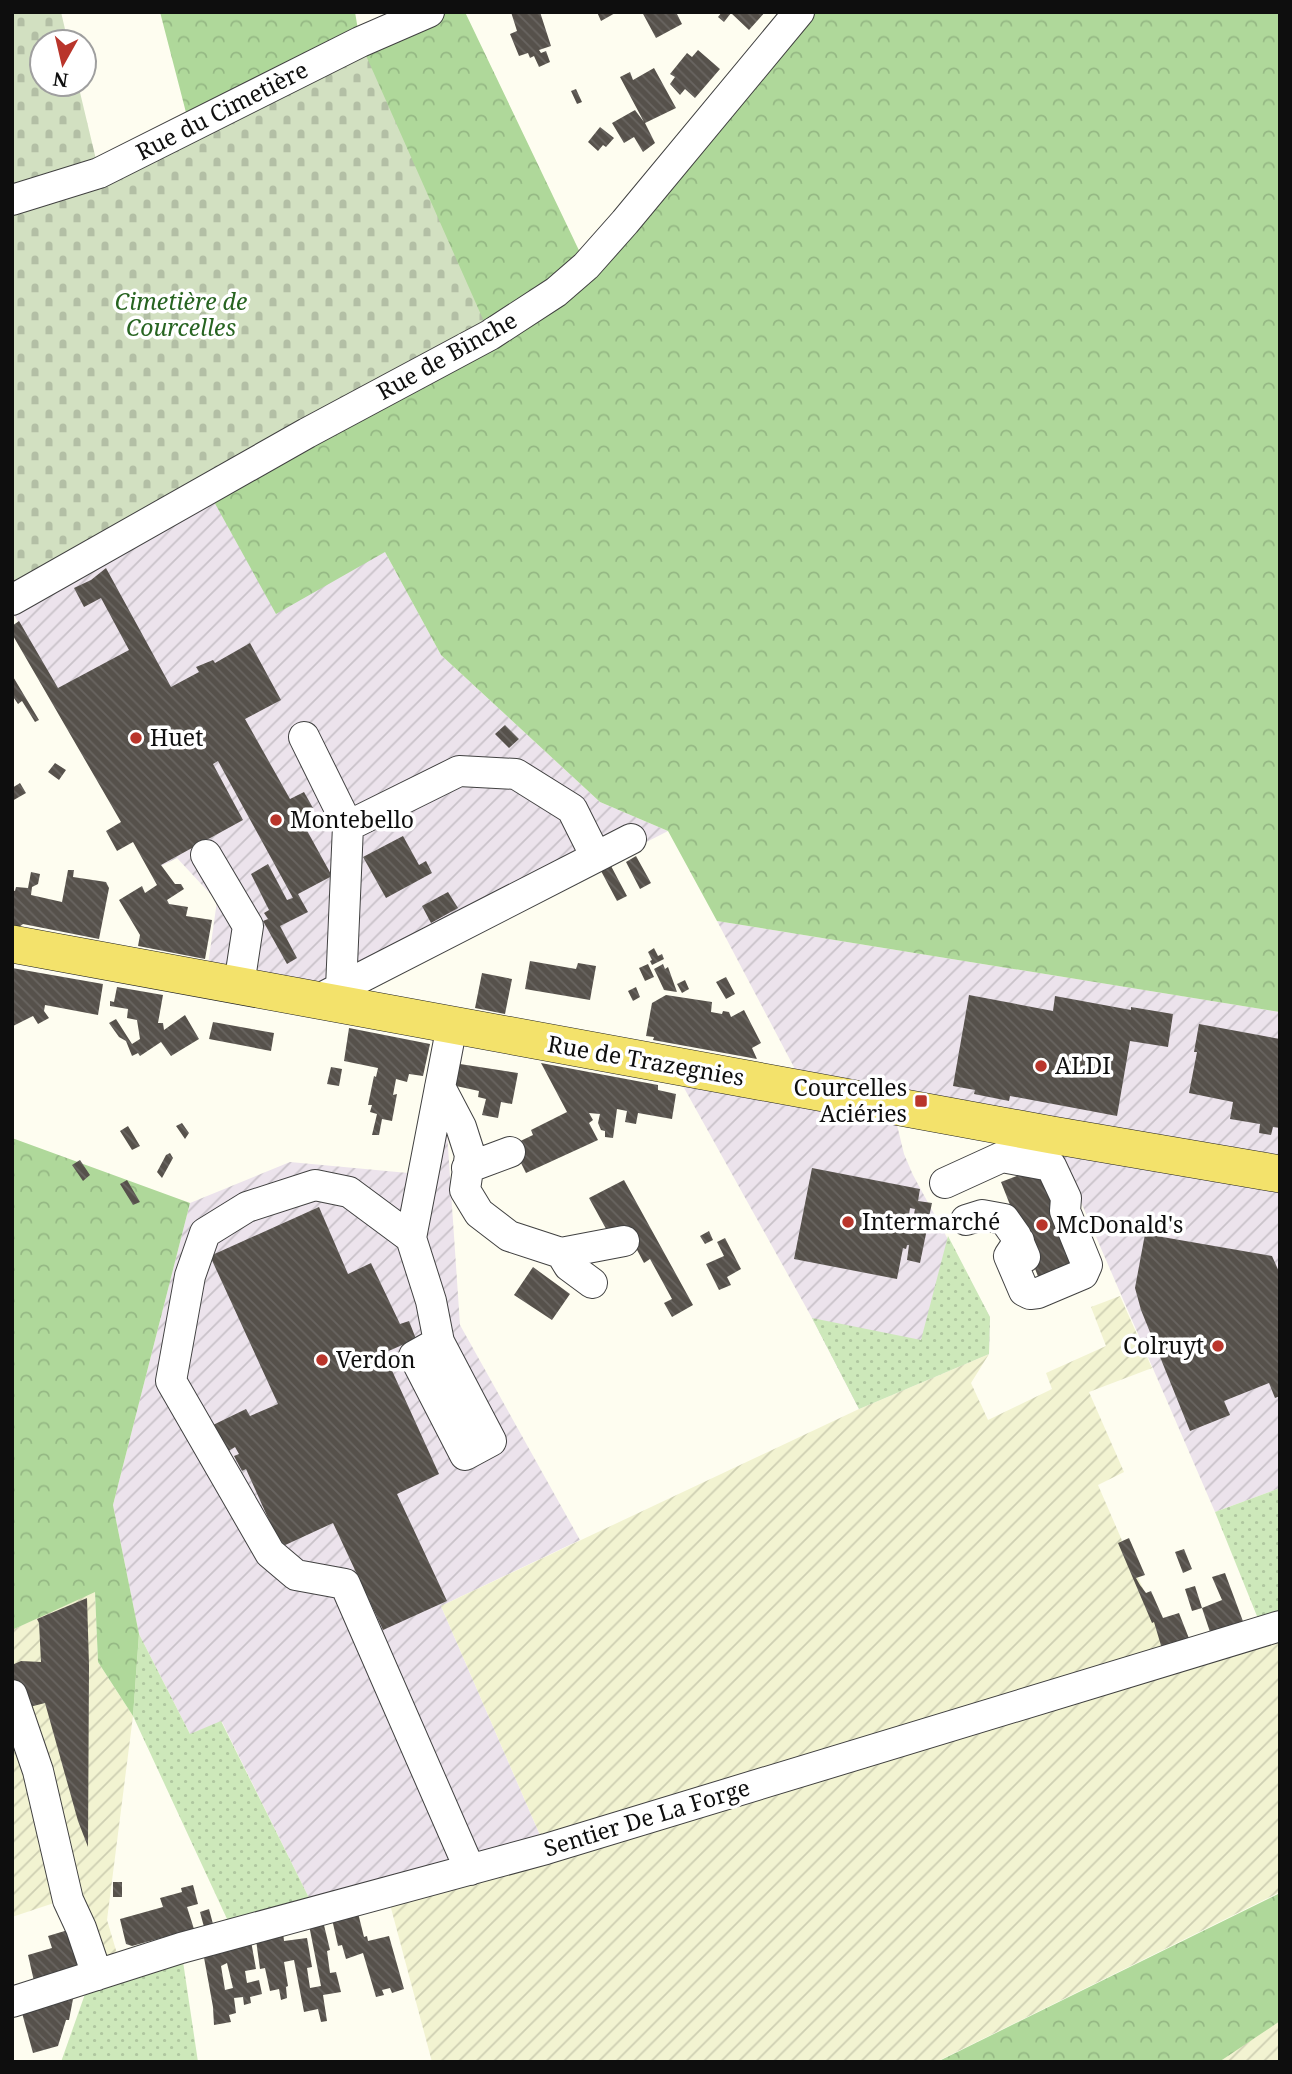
<svg xmlns="http://www.w3.org/2000/svg" width="1292" height="2074" font-family="'Noto Serif',serif">
	<style>
		.industrial { fill: url(#industrial-furrows) }
		.farmland { fill: url(#farmland-furrows) }
		.grass { fill: url(#grass-dots) }
		.forest { fill: url(#forest-crowns) }
		.cemetery { fill: url(#cemetery-stones) }
		.building { fill: url(#building-back-hatch); fill-rule: evenodd }
		.lines { fill: none; stroke-linecap: round; stroke-linejoin: round }
		.minor-casing { stroke: #414141; stroke-width: 32 }
		.major-casing { stroke: #1f1f1f; stroke-width: 38 }
		.minor { stroke: #fff; stroke-width: 30 }
		.major { stroke: #f3e26b; stroke-width: 37 }
		.poi-dot { fill: #b9352b; stroke: #fff; stroke-width: 2.5 }
		.labels { text-anchor: middle; stroke-width: 7; stroke-linejoin: round; paint-order: stroke }
		.street-label { font-size: 23px; fill: #0e0e0e; stroke: #fff }
		.park-label { font-size: 23px; font-style: italic; fill: #276421; stroke: #fff }
		.poi-label { font-size: 23px; fill: #0e0e0e; stroke: #fff; text-anchor: start }
	</style>
	<defs>
		<pattern id="industrial-furrows" width="10" height="10" patternUnits="userSpaceOnUse" patternTransform="scale(1.75)"><rect width="10" height="10" fill="#ece3ec"/><path d="M-1 1l2-2M0 10L10 0M9 11l2-2" fill="none" stroke="#c9c2c9"/></pattern>
		<pattern id="farmland-furrows" width="10" height="10" patternUnits="userSpaceOnUse" patternTransform="scale(1.75)"><rect width="10" height="10" fill="#f2f3d1"/><path d="M-1 1l2-2M0 10L10 0M9 11l2-2" fill="none" stroke="#cecfb2"/></pattern>
		<pattern id="grass-dots" width="8" height="8" patternUnits="userSpaceOnUse" patternTransform="scale(1.75)"><rect width="8" height="8" fill="#cde8ba"/><path d="M2 2h.1M6 6h.1" fill="none" stroke="#afc69f" stroke-width="1.8" stroke-linecap="round"/></pattern>
		<pattern id="forest-crowns" width="20" height="18" patternUnits="userSpaceOnUse" patternTransform="scale(1.75)"><rect width="20" height="18" fill="#afd89a"/><path d="M2 6a3 3 0 1 1 6 0M12 15a3 3 0 1 1 6 0" fill="none" stroke="#95b884"/></pattern>
		<pattern id="cemetery-stones" width="16" height="16" patternUnits="userSpaceOnUse" patternTransform="scale(1.75)"><rect width="16" height="16" fill="#d2e0c1"/><path d="M2 7V4a2 2 0 0 1 4 0v3zM10 15v-3a2 2 0 0 1 4 0v3z" fill="#b3bfa5"/></pattern>
		<pattern id="building-back-hatch" width="6" height="6" patternUnits="userSpaceOnUse" patternTransform="scale(1.75)"><rect width="6" height="6" fill="#56514b"/><path d="M-1 5l2 2M0 0l6 6M5-1l2 2" fill="none" stroke="#696561"/></pattern>
	</defs>
	<rect width="100%" height="100%" fill="#fefdf0"/>
	<path class="industrial" d="M207 489 385 552 441 655 600 802 668 831 333 1002 206 979 217 901 177 858 153 870 12 611Z
		M717 921 1280 1012V1488L1215 1512 1052 1135 897 1125 904 1154 913 1175 990 1317 989 1354 859 1409 812 1318 683 1086 806 1090Z
		M468 1028 447 1132 460 1325 580 1540 441 1606 546 1849 316 1912 222 1722 190 1734 139 1634 113 1505 190 1203 290 1162 408 1173 418 1126Z"/>
	<path class="farmland" d="M1120 1296 1152 1368 1089 1392 1124 1472 1098 1485 1169 1649 1280 1626V1892L936 2062H432L387 1893 546 1849 441 1606 859 1409 989 1354 971 1383 988 1420 1052 1389 1046 1373 1106 1346 1091 1307Z
		M95 1591 98 1662 133 1716 107 1920 121 1967 91 1977 60 1901 12 1917V1630Z
		M1280 2021V2062H1219L1262 2031Z"/>
	<path class="grass" d="M948 1236 990 1317 989 1354 859 1409 812 1318 921 1340Z
		M1280 1488V1626L1263 1631 1215 1512Z
		M139 1634 190 1734 221 1721 316 1912 234 1934 133 1716Z
		M181 1948 198 2062H61L91 1977Z"/>
	<path class="forest" d="M160 12H355L360 42 429 12H465L586 265 799 12H1280V1012L717 921 668 831 600 802 441 655 385 552 276 614 207 489 190 128Z
		M12 1138 190 1203 113 1505 139 1634 133 1716 98 1662 95 1592 12 1630Z
		M1280 1893V2021L1219 2062H937Z"/>
	<path class="cemetery" d="M12 12H61L68 42H42V84H78L99 172 360 42 490 335 12 600Z"/>
	<path class="building" d="M511 12H540L551 46 539 50 541 53 546 51 550 62 539 67 534 56 530 58 528 53 519 56 510 34 517 31Z
		M597 12H617L601 21Z
		M642 12H676L682 24 656 38Z
		M722 12H765L749 30 731 13 724 22 718 17Z
		M698 50 720 69 695 98 685 89 680 95 670 84 675 77 670 74 687 53 692 57Z
		M654 68 676 108 645 123 655 143 643 152 634 137 624 143 612 123 635 110 644 122 620 77 630 72 633 80Z
		M576 89 582 102 577 104 571 91Z
		M600 127 614 138 606 147 603 145 598 151 588 142Z
		M106 568 171 687 199 672 196 667 213 660 215 663 250 643 281 700 245 719 290 799 304 792 313 808 299 816 332 876 298 894 308 912 280 926 297 958 287 964 263 921 268 919 264 913 269 910 251 874 268 864 287 900 293 898 218 761 213 764 243 820 161 865 175 884H181L184 889 167 900 169 904 188 907 186 916 212 920 205 959 138 946 140 935 119 900 142 886 145 893 157 885 133 842 117 851 106 831 121 822 12 634V626L19 621 58 688 129 650 101 598 84 607 74 588 91 580Z
		M12 675 39 720 35 722 22 701 18 704 12 695Z
		M505 725 519 739 509 748 495 734Z
		M55 763 66 770 59 780 48 772Z
		M20 783 26 793 12 801V788Z
		M403 836 419 865 426 861 432 873 386 898 363 857Z
		M636 856 651 883 640 889 626 862Z
		M611 866 627 896 617 901 601 871Z
		M68 870H74L73 877 106 882 109 888 99 939 23 924 19 927 12 926V890L15 891 16 887 28 888 31 872 40 874 38 884 32 887 31 895 62 902Z
		M448 892 458 908 431 923 422 906Z
		M654 948 658 956 662 954 664 959 652 965 650 961 652 960 648 952Z
		M530 961 576 969 578 963 596 966 590 1000 525 989Z
		M648 964 654 977 645 981 639 968Z
		M663 964 665 969 668 967 677 992 664 990 657 975 654 969Z
		M12 968 103 984 98 1015 45 1005 44 1011 49 1018 38 1024 33 1016 13 1026Z
		M482 973 512 979 505 1014 475 1008Z
		M726 977 735 994 726 999 716 982Z
		M685 980 689 989 682 993 677 984Z
		M117 987 163 995 158 1023H163L164 1030 185 1015 199 1039 171 1056 161 1042 140 1056 138 1053 132 1056 126 1041 119 1037 109 1023 116 1019 132 1044 140 1039 137 1020 127 1018 128 1009 110 1006V1001L114 1002Z
		M636 987 640 997 633 1001 628 991Z
		M666 995 712 1002 711 1012 722 1014 723 1011 729 1012 731 1017 744 1010 761 1043 752 1048 757 1059 653 1040 654 1037 646 1036 652 1003Z
		M969 995 1053 1011 1055 996 1131 1010V1007L1173 1014 1168 1047 1130 1041 1117 1116 1010 1096 1009 1101 974 1094 975 1090 953 1086Z
		M213 1022 274 1033 271 1051 209 1039Z
		M1199 1024 1280 1039V1128L1273 1127 1271 1135 1259 1133 1260 1124 1230 1119 1233 1102 1189 1093 1197 1052H1194Z
		M349 1028 430 1044 423 1076 409 1074 407 1082 396 1079 393 1095 397 1094 392 1121 382 1119 379 1135H372L377 1114 370 1112 372 1105H368L374 1076 376 1077 378 1068 344 1061Z
		M541 1063 658 1085V1090L676 1094 672 1119 638 1113 636 1124 625 1122 627 1111 617 1109 613 1138 605 1137V1131L601 1130 598 1123 600 1114 589 1113 593 1120 589 1123 598 1140 526 1173 512 1145 533 1135 531 1130 567 1112Z
		M460 1064 518 1073 512 1104 501 1102 498 1118 482 1115 486 1099 478 1097 479 1091 456 1086Z
		M331 1067 342 1069 339 1086 327 1084Z
		M182 1123 189 1133 185 1139 176 1126Z
		M128 1126 140 1146 132 1150 120 1131Z
		M170 1153 173 1158 162 1178 157 1172 166 1155Z
		M80 1160 90 1175 83 1181 72 1165Z
		M1043 1166 1083 1267 1041 1284 1001 1182Z
		M812 1168 920 1189 918 1201 932 1203 929 1217 914 1214 915 1209 910 1208 906 1233 912 1234 914 1226 927 1229 920 1263 907 1260 909 1245H907L906 1249 903 1248 897 1279 794 1259Z
		M127 1180 140 1202 133 1205 120 1184Z
		M624 1180 693 1305 672 1317 664 1303 672 1299 650 1259 644 1263 627 1231 610 1236 589 1198Z
		M319 1207 348 1274 371 1263 400 1324 409 1321 416 1339 384 1353 439 1474 397 1494 447 1601 383 1630 333 1523 281 1547 246 1469 242 1471 234 1456 239 1454 235 1447 225 1453 213 1425 246 1409 250 1416 278 1404 210 1256Z
		M709 1231 713 1240 705 1244 700 1236Z
		M1145 1234 1272 1256 1280 1274V1396L1275 1398 1269 1383 1224 1401 1230 1415 1190 1431 1141 1310 1135 1288Z
		M725 1238 741 1269 727 1277 731 1285 719 1290 706 1264 724 1256 717 1242Z
		M533 1267 570 1294 552 1320 514 1295Z
		M1129 1538 1145 1575 1136 1578 1140 1585 1146 1593 1151 1591 1163 1618 1179 1613 1190 1641 1162 1649 1154 1622 1152 1623 1118 1543Z
		M1184 1549 1192 1569 1183 1573 1175 1552Z
		M1225 1573 1244 1624 1211 1635 1202 1608 1222 1600 1212 1577Z
		M1195 1586 1202 1608 1192 1611 1185 1589Z
		M87 1598 89 1665 88 1847 78 1821 45 1703 22 1709 12 1674V1665L21 1661 41 1662 39 1623 37 1619Z
		M113 1882H122V1897H113Z
		M193 1885 198 1904 187 1907 194 1929 132 1946 126 1944 120 1919 163 1907 160 1898 182 1892 181 1888Z
		M209 1909 213 1924 204 1927 200 1912Z
		M358 1913 364 1937 367 1936 368 1941 389 1936 404 1989 392 1993 390 1988 382 1990 384 1995 376 1997 363 1953 346 1959 342 1945 338 1946 332 1919Z
		M323 1921 330 1950 327 1951 330 1973 336 1972 341 1992 323 1995 327 2021 321 2022 318 2009 304 2012 294 1960 284 1962 288 1986 286 1987 287 1998 281 2000 279 1989 270 1991 265 1968 260 1969 256 1940 283 1932 284 1941 307 1938 312 1967 307 1968 310 1988 321 1986 309 1925Z
		M68 1930 79 1968 36 1990 28 1955 52 1948 48 1936Z
		M251 1941 256 1969 245 1971 247 1983 259 1980 262 1994 250 1997 251 2003 244 2005 243 1997 234 1998 236 2013 229 2015 231 2022 214 2025 213 2007 203 1952ZM227 1963 233 1988 225 1990 221 1966Z
		M73 1999 69 2020H66L58 2046 33 2053 22 2013Z"/>
	<g class="lines">
		<g class="minor-casing">
			<path id="minor" d="M12 200 99 173 360 42 429 12
				M12 600 307 433 490 335 556 292 586 266 625 222 799 12
				M304 737 348 826
				M206 855 248 926 239 985
				M596 857 631 839
				M319 999 596 857 572 809 516 774 459 771 348 826 341 988
				M440 1087 461 1127 470 1155 465 1190 479 1213 509 1236 561 1253 624 1241
				M467 1168 510 1152
				M945 1183 1002 1157 1051 1166 1066 1198 1065 1211 1087 1265 1083 1274 1038 1293 1030 1294 1024 1291 1009 1256 1019 1241
				M966 1220 982 1215 1004 1219 1016 1236 1025 1257
				M411 1238 349 1192 315 1185 247 1207 205 1233 190 1276 171 1381 270 1553 296 1575 345 1584 470 1870
				M561 1253 569 1266 592 1283
				M439 1342 414 1356 465 1455 491 1441 439 1342 431 1301 411 1238 452 1025
				M12 1695 38 1771 68 1900 81 1928 97 1975
				M12 2002 181 1948 546 1849 1280 1626"/>
		</g>
		<g class="major-casing">
			<path id="major" d="M12 944 1052 1135 1280 1174"/>
		</g>
		<use href="#minor" class="minor"/>
		<use href="#major" class="major"/>
	</g>
	<g class="poi-dot">
		<circle cx="136" cy="738" r="7"/>
		<circle cx="276" cy="820" r="7"/>
		<circle cx="1041" cy="1066" r="7"/>
		<rect x="914" y="1094" width="14" height="14" rx="3.5"/>
		<circle cx="848" cy="1222" r="7"/>
		<circle cx="1042" cy="1225" r="7"/>
		<circle cx="1218" cy="1346" r="7"/>
		<circle cx="322" cy="1360" r="7"/>
	</g>
	<g class="labels">
		<g class="street-label">
			<text transform="translate(222 111) rotate(-27)" y="8">Rue du Cimetière</text>
			<text transform="translate(447 356) rotate(-29)" y="8">Rue de Binche</text>
			<text transform="translate(646 1061) rotate(10)" y="8">Rue de Trazegnies</text>
			<text transform="translate(647 1818) rotate(-17)" y="8">Sentier De La Forge</text>
		</g>
		<g class="park-label">
			<text x="181" y="310">Cimetière de<tspan x="181" dy="26">Courcelles</tspan></text>
		</g>
		<g class="poi-label">
			<text x="150" y="746">Huet</text>
			<text x="290" y="828">Montebello</text>
			<text x="1055" y="1074">ALDI</text>
			<text x="907" y="1096" text-anchor="end">Courcelles<tspan x="907" dy="26">Aciéries</tspan></text>
			<text x="862" y="1230">Intermarché</text>
			<text x="1056" y="1233">McDonald's</text>
			<text x="1204" y="1354" text-anchor="end">Colruyt</text>
			<text x="336" y="1368">Verdon</text>
		</g>
	</g>
	<rect width="1292" height="2074" fill="none" stroke="#0e0e0e" stroke-width="28"/>
	<g transform="translate(63 63) rotate(188)"><circle r="33" fill="#ffffff" stroke="#9f9f9f" stroke-width="2"/>
	<path d="M0-5L12 26L0 18L-12 26Z" fill="#b9352b"/>
	<text y="-10" font-size="19" font-weight="bold" text-anchor="middle" fill="#0e0e0e">N</text>
	</g>
</svg>
